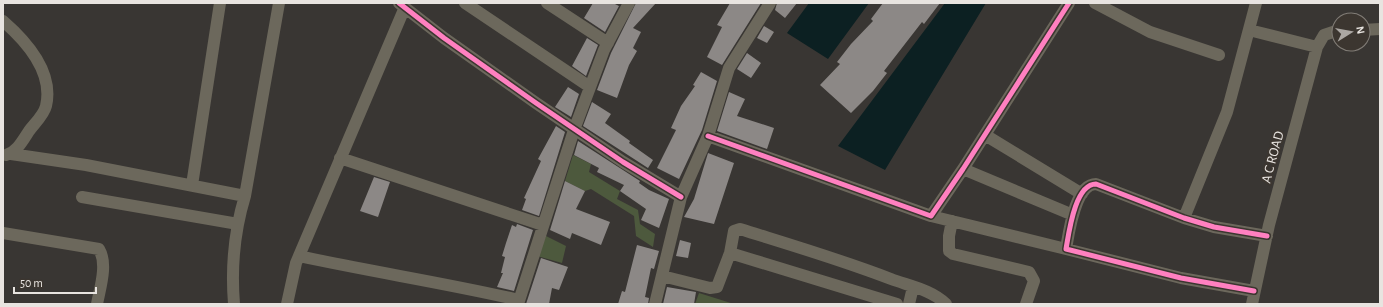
<svg xmlns="http://www.w3.org/2000/svg" width="1383" height="307" font-family="'Alegreya Sans',sans-serif">
	<style>
		.green { fill: #4d593d }
		.water { fill: #0c2022 }
		.building { fill: #8c8886 }
		.lines { fill: none; stroke-linecap: round; stroke-linejoin: round }
		.minor { stroke: #6c685c; stroke-width: 12 }
		.cycleway-casing { stroke: #3c3630; stroke-width: 8 }
		.cycleway { stroke: #ff80c0; stroke-width: 5 }
		.labels { text-anchor: middle; stroke-width: 4; stroke-linejoin: round; paint-order: stroke }
		.street-label { font-size: 14px; fill: #e8e4e0; stroke: #3c3630 }
	</style>
	<rect width="100%" height="100%" fill="#393633"/>
	<path class="green" d="M573 155 591 164 589 172 620 191 617 199 638 210 640 224 655 234 653 247 636 236 634 216 591 189 585 191 565 181Z
		M546 236 566 246 562 263 537 256Z
		M699 293 734 304H695Z"/>
	<path class="water" d="M809 3H869L828 59 787 33Z
		M945 3H986L885 170 838 146Z"/>
	<path class="building" d="M593 3H613L619 6 605 32 584 18Z
		M636 3H656L633 28 641 32 633 48 637 51 629 65 617 98 597 90 611 53Z
		M730 3H761L722 65 707 57 722 27 717 25Z
		M777 3H797L785 18 775 10Z
		M883 3H940L924 24 922 22 884 71 887 73 873 91 851 113 820 85 840 64 837 62 851 44 873 21 871 19Z
		M764 26 774 32 767 43 757 38Z
		M587 38 598 45 586 76 572 66Z
		M747 53 761 63 751 78 737 69Z
		M701 72 717 81 702 130 679 179 657 168 676 130 671 128 681 106 695 86 693 85Z
		M568 87 579 94 571 117 555 107Z
		M729 92 745 99 737 116 774 128 767 149 717 131Z
		M592 102 611 114 605 123 630 141 629 143 653 160 648 168 583 126Z
		M556 126 565 132 539 216 522 210 526 199 524 198 541 161 538 159Z
		M578 141 640 181 639 183 649 190 669 199 659 228 641 220 646 209 620 191 624 185 597 172 599 168 574 155Z
		M708 153 734 163 714 224 684 217 694 199Z
		M374 177 390 182 378 217 360 211Z
		M565 181 585 191 576 209 610 222 601 245 572 233 570 239 550 230Z
		M517 224 533 230 514 291 497 287 503 273H501L505 257 502 256 506 243 512 225 516 227Z
		M680 240 691 243 688 258 676 256Z
		M637 245 659 251 654 269 651 268 645 297 649 298 648 304H618L622 291 625 292Z
		M541 258 568 267 559 290 552 288 549 304H526Z
		M667 287 696 292 694 304H663Z"/>
	<g class="lines">
		<path class="minor" d="M399 3 444 38 536 103 623 162 681 197
			M465 3 590 87
			M547 3 608 43
			M1095 3 1150 32 1219 55
			M3 21C26 41 54 72 46 106 44 115 34 124 29 131 23 140 17 152 6 155
			M1249 30 1317 47
			M1363 30 1380 29
			M985 135 1082 194
			M708 136 931 216 963 169 1069 3
			M11 154 86 165 245 196
			M340 158 543 225
			M963 169 1073 215
			M192 185 220 3
			M82 197 238 224
			M931 216 1066 249
			M1184 218 1227 112 1256 3
			M952 221 949 236V251L953 254 1029 272 1034 281 1026 304
			M3 233 99 249C108 264 100 288 97 304
			M730 253 734 231 740 229C791 245 842 260 891 279 910 286 932 290 946 304
			M299 256C372 272 446 283 519 300
			M662 276 710 288 717 287 730 253 897 304
			M1254 291 1181 278 1066 249C1069 232 1075 184 1096 184L1184 218 1214 227 1267 236
			M234 304C231 267 234 232 245 196L279 3
			M287 304 296 263 405 7
			M518 304 574 130 604 50 629 3
			M655 304 681 197 708 136 729 68 770 3
			M909 304 913 287
			M1252 304 1269 225 1317 47 1324 35 1339 30"/>
		<g class="cycleway-casing">
			<path id="cycleway" d="M399 3 444 38 536 103 623 162 681 197
				M708 136 931 216 963 169 1069 3
				M1254 291 1181 278 1066 249C1069 232 1075 184 1096 184L1184 218 1214 227 1267 236"/>
		</g>
		<use href="#cycleway" class="cycleway"/>
	</g>
	<g class="labels">
		<g class="street-label">
			<text transform="translate(1272 157) rotate(-75)" y="5">A C ROAD</text>
		</g>
	</g>
	<rect width="1383" height="307" fill="none" stroke="#e8e4e0" stroke-width="8"/>
	<g transform="translate(1351 32) rotate(79)"><circle r="19" fill="#3c3630" stroke="#817c76"/>
	<path d="M0-3L7 15L0 10L-7 15Z" fill="#aba7a3"/>
	<text y="-6" font-size="11" font-weight="bold" text-anchor="middle" fill="#e8e4e0">N</text>
	</g>
	<path d="M14 287v6h82v-6" fill="none" stroke="#e8e4e0" stroke-width="2"/>
	<text x="20" y="287" font-size="12" fill="#e8e4e0" stroke="#3c3630" stroke-width="3" paint-order="stroke">50 m</text>
</svg>
